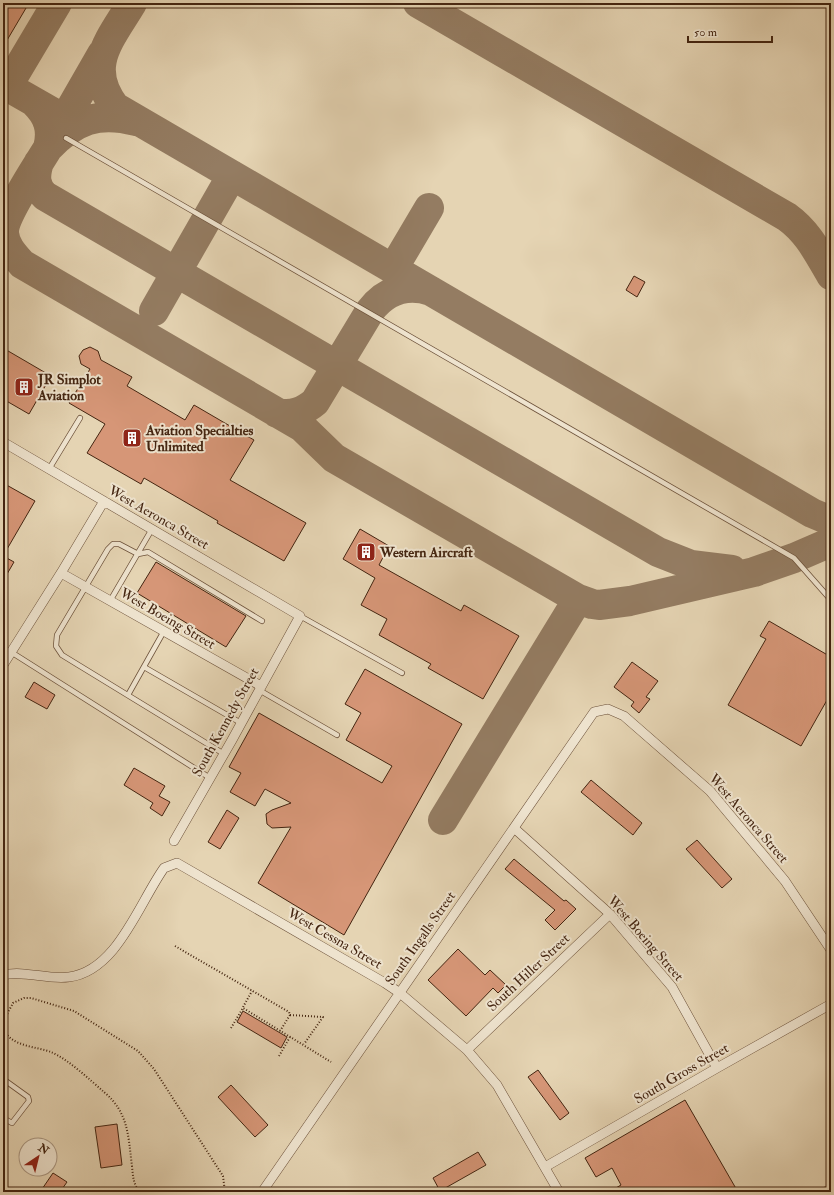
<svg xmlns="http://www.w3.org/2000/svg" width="834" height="1195" font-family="'IM FELL Double Pica',serif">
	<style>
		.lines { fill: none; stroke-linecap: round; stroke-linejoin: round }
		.taxiway { stroke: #947c62; stroke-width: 30 }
		.building { fill: #d69677; stroke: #442511 }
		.service-casing { stroke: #6c513a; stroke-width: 6 }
		.minor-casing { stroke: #6c513a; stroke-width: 10 }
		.path { stroke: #442511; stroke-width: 2; stroke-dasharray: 1 2; stroke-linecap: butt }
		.service { stroke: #eee3ce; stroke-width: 4.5 }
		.minor { stroke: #eee3ce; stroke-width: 9 }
		.labels { text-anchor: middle; stroke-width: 4; stroke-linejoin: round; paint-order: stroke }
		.poi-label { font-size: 14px; font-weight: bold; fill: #442511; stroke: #eee3ce; text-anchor: start }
		.street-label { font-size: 14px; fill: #442511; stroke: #eee3ce }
	</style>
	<rect width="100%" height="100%" fill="#e5d4b3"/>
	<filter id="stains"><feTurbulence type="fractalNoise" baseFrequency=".005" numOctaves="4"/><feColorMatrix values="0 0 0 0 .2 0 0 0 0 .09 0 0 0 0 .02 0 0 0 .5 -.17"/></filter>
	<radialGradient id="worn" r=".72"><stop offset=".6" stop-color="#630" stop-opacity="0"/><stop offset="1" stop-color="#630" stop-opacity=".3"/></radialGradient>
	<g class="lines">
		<path class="taxiway" d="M132 3C110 40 84 66 115 107L812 513 831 521
			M418 3 787 217C808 232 818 253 831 275
			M102 54 48 148C75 120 98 111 136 121
			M3 84 52 112
			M7 87 57 3
			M35 103C48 116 53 129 48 148 39 163 3 217 4 233 5 246 14 255 22 264L302 427 334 458 578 599 592 604 599 605 630 601 754 572 794 558 831 542
			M39 162C35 175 34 186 45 196L658 552 691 565 732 570
			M393 269 429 208
			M154 311 232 175
			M277 413C292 416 303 412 315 402L370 311C385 291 407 283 431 291
			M443 820 578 599"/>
	</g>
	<path class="building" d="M3 3H29L3 47Z
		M634 276 645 282 637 297 626 290Z
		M90 347 98 351 101 360 132 377 127 386 185 420 194 405 254 440 230 480 306 523 284 561 217 523 218 521 144 478 141 484 87 453 105 424 69 403 90 369 81 364 79 356 83 350Z
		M3 348 51 376 29 414 3 399Z
		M3 483 35 501 3 556 14 562 3 581Z
		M360 529 389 546 379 565 461 611 464 605 519 636 483 699 428 668 431 664 379 635 387 619 361 605 375 578 343 559Z
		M156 562 246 616 226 647 137 593Z
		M769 621 831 657V693L801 746 728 705 766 639 760 636Z
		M632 662 658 681 646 697 650 699 639 713 631 706 634 702 614 687Z
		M365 669 462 724 344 935 258 883 291 827 272 828 267 824 266 814 272 810 291 803 265 789 255 806 230 792 241 773 229 767 259 713 382 783 392 766 346 740 361 713 345 704Z
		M34 682 55 695 47 709 25 697Z
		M134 768 165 786 159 796 170 802 162 816 150 808 153 803 124 785Z
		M591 780 642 823 633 835 581 792Z
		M227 810 239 818 220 849 208 842Z
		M697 840 732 879 722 888 686 849Z
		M514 859 564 901 566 900 576 909 555 930 545 920 555 910 505 869Z
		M458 949 485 975 490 970 506 985 498 993 493 988 466 1016 428 980Z
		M243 1011 287 1037 281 1048 237 1022Z
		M538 1070 569 1113 560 1120 528 1077Z
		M231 1085 268 1125 255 1137 218 1097Z
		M685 1100 738 1192H609L621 1185 612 1168 596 1177 585 1158Z
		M117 1124 122 1165 101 1168 95 1127Z
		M478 1152 486 1165 440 1191 433 1178Z
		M53 1173 67 1182 60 1192H40Z"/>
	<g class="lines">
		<g class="service-casing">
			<path id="service" d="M66 138 794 558 831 600
				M49 469 80 418
				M110 601 152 529
				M300 616 402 673
				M11 652 210 778
				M144 667 241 723
				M259 690 337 735
				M128 695 164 631
				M224 754 62 655 56 646 57 635 108 549 113 544H119L138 554 148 552 262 621
				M3 1079 28 1097 29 1101 12 1123 3 1118"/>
		</g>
		<g class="minor-casing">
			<path id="minor" d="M3 442 300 616 232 740 174 841
				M61 573 261 686
				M3 665 61 573 104 501
				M514 828 610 914 672 987 717 1068
				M3 975C25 970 47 980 69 977 117 971 139 903 164 868L177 863 385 983 400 993 467 1050 497 1085 559 1192
				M467 1050 610 914
				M545 1167 717 1068 831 1004
				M262 1192 594 712 608 709 624 716 710 791 785 881 831 950
				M825 1192 831 1189"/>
		</g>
		<path class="path" d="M175 946 289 1012 290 1015 280 1031
			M243 1007 252 991
			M290 1015 323 1017 304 1044
			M231 1028 243 1008 331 1062
			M279 1056 290 1037
			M140 1192C133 1184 133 1176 132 1166 128 1136 129 1113 104 1092 90 1080 68 1059 51 1052 38 1047 11 1046 5 1031 1 1022 9 1011 13 1003L24 998H31L74 1011 138 1051 154 1069 223 1176 225 1192"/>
		<use href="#service" class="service"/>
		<use href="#minor" class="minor"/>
	</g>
	<defs>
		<g id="building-square" transform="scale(1)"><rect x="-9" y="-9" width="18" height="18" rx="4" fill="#8f2418" stroke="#eee3ce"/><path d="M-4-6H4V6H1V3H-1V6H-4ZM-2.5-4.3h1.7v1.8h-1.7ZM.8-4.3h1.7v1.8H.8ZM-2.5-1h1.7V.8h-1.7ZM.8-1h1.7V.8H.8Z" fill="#fff"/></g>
	</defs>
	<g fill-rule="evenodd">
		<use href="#building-square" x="24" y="387"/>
		<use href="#building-square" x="132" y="438"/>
		<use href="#building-square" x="366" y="552"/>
	</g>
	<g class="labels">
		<g class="poi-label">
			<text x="38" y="384">JR Simplot<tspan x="38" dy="16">Aviation</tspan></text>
			<text x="146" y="435">Aviation Specialties<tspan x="146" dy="16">Unlimited</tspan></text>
			<text x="380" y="557">Western Aircraft</text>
		</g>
		<g class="street-label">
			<text transform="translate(159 517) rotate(30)" y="5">West Aeronca Street</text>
			<text transform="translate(168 618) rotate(30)" y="5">West Boeing Street</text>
			<text transform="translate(225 722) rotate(-61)" y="5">South Kennedy Street</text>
			<text transform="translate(749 818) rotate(49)" y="5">West Aeronca Street</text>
			<text transform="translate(335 938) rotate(30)" y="5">West Cessna Street</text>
			<text transform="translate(420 938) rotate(-55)" y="5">South Ingalls Street</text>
			<text transform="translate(646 938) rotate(49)" y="5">West Boeing Street</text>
			<text transform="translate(528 972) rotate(-43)" y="5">South Hiller Street</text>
			<text transform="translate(681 1073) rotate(-30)" y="5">South Gross Street</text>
		</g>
	</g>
	<rect width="834" height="1195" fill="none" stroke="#e5d4b3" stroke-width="16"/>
	<rect x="4" y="4" width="826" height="1187" fill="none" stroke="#442511" stroke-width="2"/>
	<rect x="8" y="8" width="818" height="1179" fill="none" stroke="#442511"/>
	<g transform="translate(38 1157) rotate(35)"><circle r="19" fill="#eee3ce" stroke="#aa9782"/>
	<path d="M0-3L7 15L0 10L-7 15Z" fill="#8f2418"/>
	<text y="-6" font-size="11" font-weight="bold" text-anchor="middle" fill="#442511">N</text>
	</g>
	<path d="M688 36v6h84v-6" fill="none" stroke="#442511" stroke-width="2"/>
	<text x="694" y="36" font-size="12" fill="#442511" stroke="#eee3ce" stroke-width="3" paint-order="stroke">50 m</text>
	<rect width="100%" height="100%" filter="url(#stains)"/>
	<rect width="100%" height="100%" fill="url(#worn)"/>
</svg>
